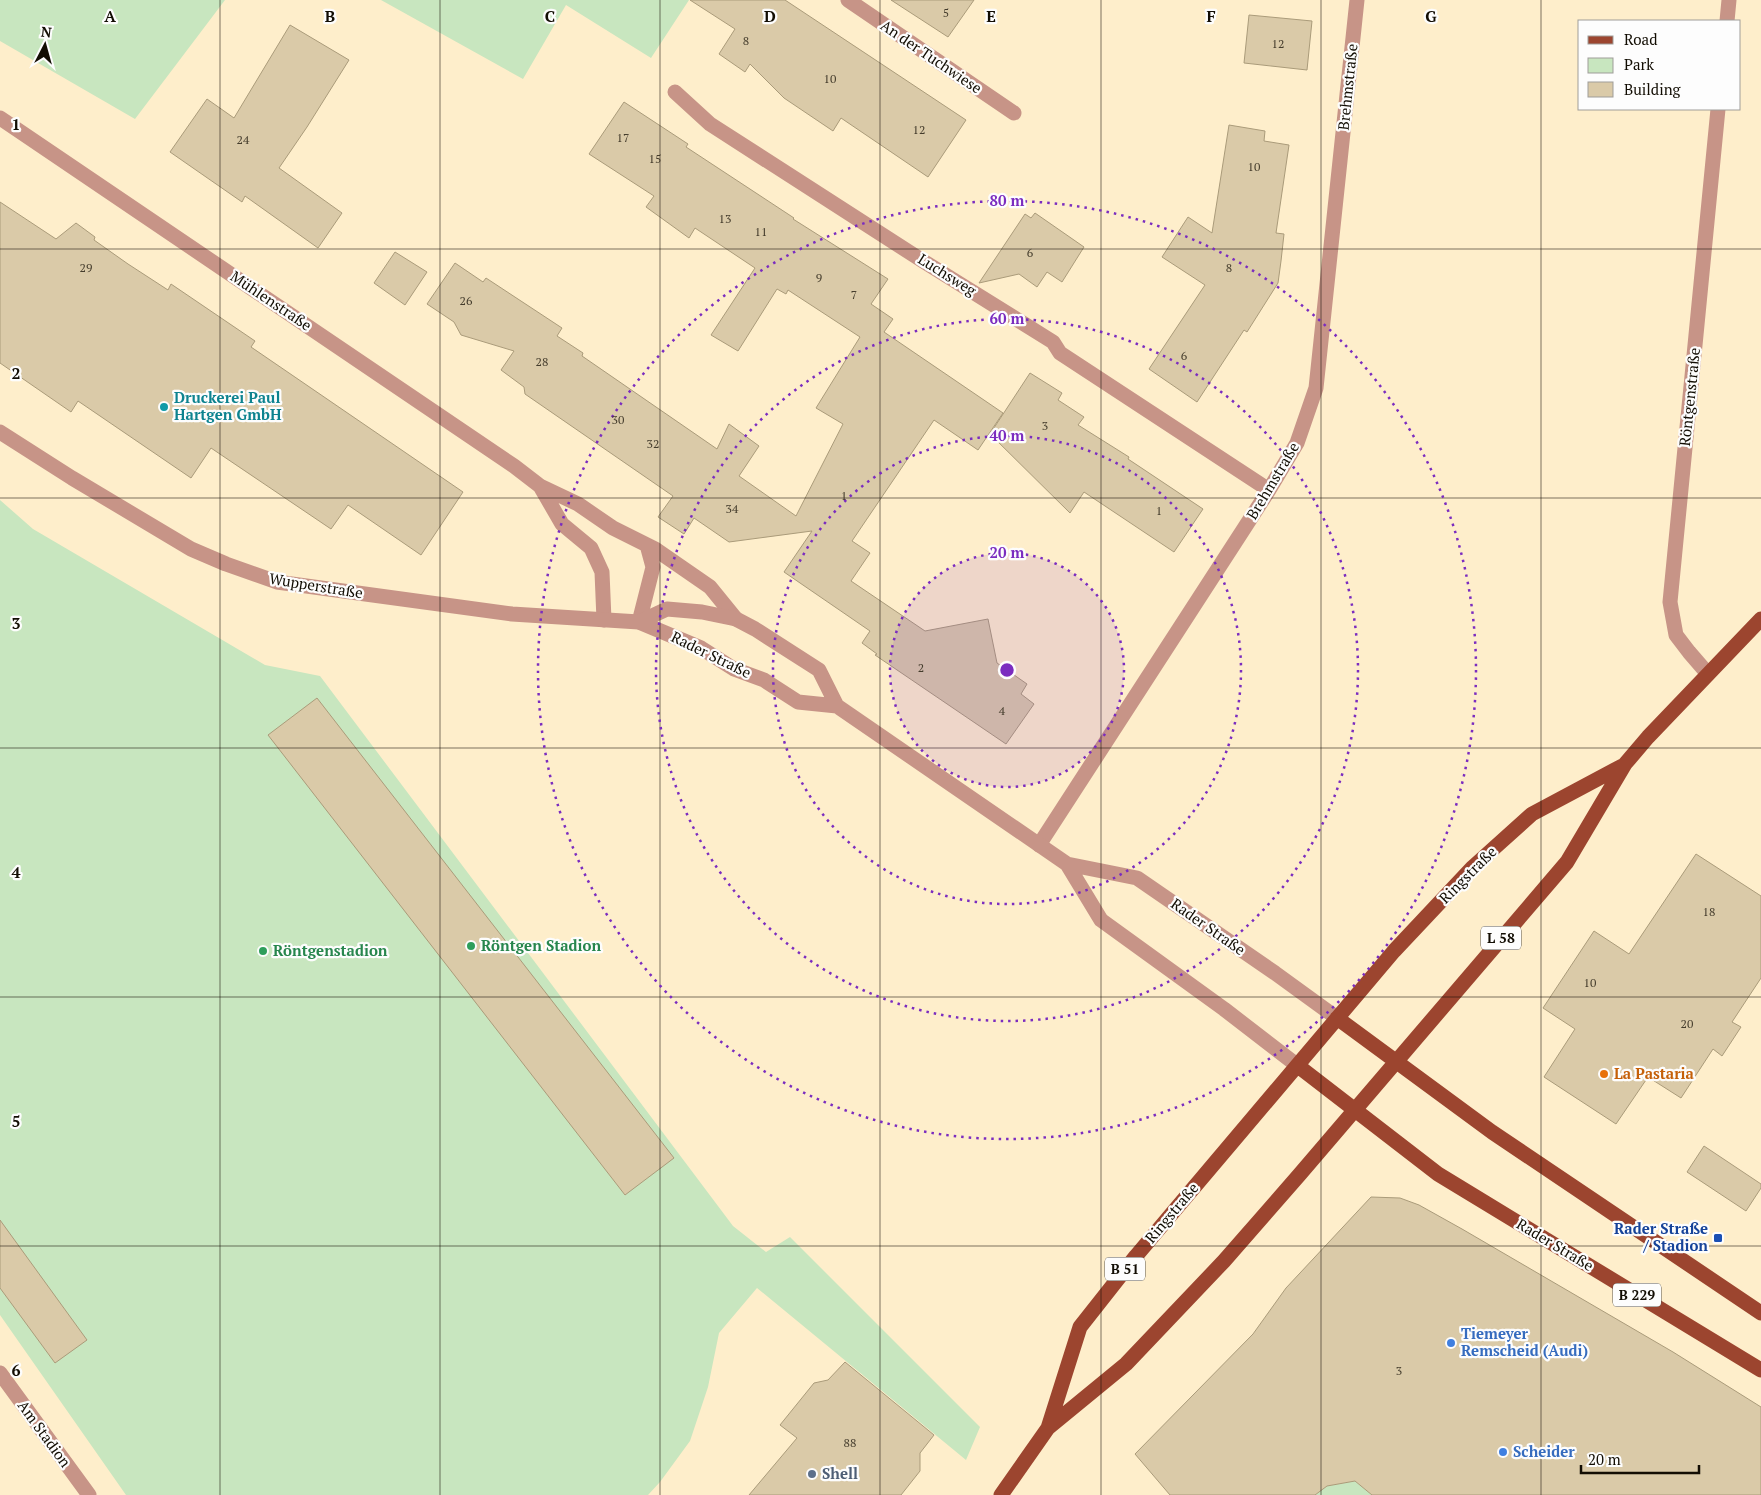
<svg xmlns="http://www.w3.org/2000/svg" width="1761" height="1495" font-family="'PT Serif',serif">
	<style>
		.green { fill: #c8e6bf }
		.building { fill: #dacaa8; stroke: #aa9b7a }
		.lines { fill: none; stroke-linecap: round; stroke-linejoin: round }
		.minor { stroke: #c79487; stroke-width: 15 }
		.tertiary { stroke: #c79487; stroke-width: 15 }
		.primary { stroke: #9c452f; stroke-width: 15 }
		.grid { fill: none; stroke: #120d03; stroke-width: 1; stroke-opacity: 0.55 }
		.ring { fill: none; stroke: #7b2cbf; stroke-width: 2.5; stroke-dasharray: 2.5 5 }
		.culture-dot { fill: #0f9aa8; stroke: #fdfdfd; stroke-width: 2 }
		.leisure-dot { fill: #2e9e5b; stroke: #fdfdfd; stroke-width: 2 }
		.food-dot { fill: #e8710a; stroke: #fdfdfd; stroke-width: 2 }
		.transit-dot { fill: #1a4fb4; stroke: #fdfdfd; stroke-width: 2 }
		.shop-dot { fill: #3f7fe0; stroke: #fdfdfd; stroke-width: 2 }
		.service-dot { fill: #5c6f8a; stroke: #fdfdfd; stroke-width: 2 }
		.labels { text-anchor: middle; stroke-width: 4.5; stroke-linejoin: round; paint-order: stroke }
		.number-label { font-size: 12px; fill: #443c2c }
		.shield { fill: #fdfdfd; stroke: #58554e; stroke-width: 1 }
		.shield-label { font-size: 14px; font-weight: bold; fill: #120d03 }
		.street-label { font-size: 15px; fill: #120d03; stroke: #fdfdfd }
		.culture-label { font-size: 15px; font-weight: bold; fill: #0d838f; stroke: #fdfdfd; text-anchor: start }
		.leisure-label { font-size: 15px; font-weight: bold; fill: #27864d; stroke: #fdfdfd; text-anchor: start }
		.food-label { font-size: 15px; font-weight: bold; fill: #c56008; stroke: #fdfdfd; text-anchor: start }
		.transit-label { font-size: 15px; font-weight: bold; fill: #164399; stroke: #fdfdfd; text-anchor: end }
		.shop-label { font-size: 15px; font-weight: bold; fill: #366cbe; stroke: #fdfdfd; text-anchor: start }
		.service-label { font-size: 15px; font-weight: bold; fill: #4e5e75; stroke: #fdfdfd; text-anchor: start }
		.grid-label { font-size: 16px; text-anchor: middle; font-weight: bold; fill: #120d03; stroke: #fdfdfd; stroke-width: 4.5; stroke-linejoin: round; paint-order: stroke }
		.centre { fill: #7b2cbf; stroke: #fdfdfd; stroke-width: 2.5 }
		.ring-label { font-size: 15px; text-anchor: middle; font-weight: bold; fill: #7b2cbf; stroke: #fdfdfd; stroke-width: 4.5; stroke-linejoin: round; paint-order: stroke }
	</style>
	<rect width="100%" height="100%" fill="#feeecb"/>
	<path class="green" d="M0 0H225L135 119 0 41Z
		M381 0H689L651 58 566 5 523 79Z
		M0 500 33 529 265 665 320 676 733 1226 766 1252 790 1237 980 1427 966 1460 757 1288 719 1333 708 1387 690 1441 660 1482 648 1495H126L0 1315Z
		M1355 1481 1372 1495H1315L1327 1486Z"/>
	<path class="building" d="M690 0H785L966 120 928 177 841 118 833 131 784 98 750 64 745 72 719 54 735 29Z
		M891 0H974L948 37Z
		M1249 15 1312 21 1307 70 1244 63Z
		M290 25 349 60 307 127 279 168 342 213 318 248 245 196 242 202 170 152 207 99 234 118Z
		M624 102 688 144 686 147 794 218 793 219 888 279 871 304 893 319 884 332 1003 413 978 450 934 420 852 541 870 553 851 581 925 631 988 619 997 663 1027 684 1021 694 1034 704 1006 744 875 655 877 654 862 643 870 631 784 572 812 531 729 542 694 518 684 534 658 517 673 496 525 394 524 387 501 370 514 351 461 335 454 322 427 304 455 263 483 282 486 278 562 328 557 336 583 353 582 356 717 449 729 424 759 446 739 476 796 516 843 424 816 408 860 337 788 290 786 294 777 289 738 351 711 335 755 268 695 228 689 238 646 207 654 196 589 154Z
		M1229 125 1265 131 1264 141 1289 145 1276 233 1284 234 1281 261 1278 283 1247 332 1244 330 1197 402 1149 369 1205 285 1162 257 1188 217 1212 233Z
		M0 202 56 239 76 223 95 237 94 240 128 264 168 290 171 284 255 341 251 347 463 492 421 555 348 505 331 529 211 448 191 478 78 401 71 412 0 363Z
		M1035 213 1084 247 1062 282 1047 272 1037 287 1019 274 979 283 1025 214 1031 218Z
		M395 252 427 272 405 305 374 283Z
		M1030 373 1062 393 1058 400 1084 417 1078 425 1129 457 1128 459 1203 509 1174 552 1084 492 1070 513 990 434Z
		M317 698 674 1158 625 1195 268 735Z
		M1696 854 1761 896V978L1732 1022 1741 1027 1722 1056 1713 1049 1681 1098 1648 1077 1616 1124 1544 1077 1575 1029 1543 1008 1594 931 1629 954Z
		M1704 1146 1761 1184V1188L1746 1211 1687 1172Z
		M1371 1197 1400 1198 1419 1205 1462 1229 1673 1352 1761 1407V1495H1372L1355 1481 1327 1486 1315 1495H1170L1135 1454 1253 1334 1286 1288Z
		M0 1220 87 1340 55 1363 0 1288Z
		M845 1362 934 1435 920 1453V1471L901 1495H749L797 1438 780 1425 814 1383 828 1380Z"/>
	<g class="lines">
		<path class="minor" d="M848 0 1014 113
			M1727 21 1729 0
			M675 92 710 124 923 261 1053 342 1060 353 1269 490
			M0 118 514 466 540 486 578 504 613 528 655 549 710 587 736 619
			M540 486 562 524 591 548 602 572 604 620
			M639 622 653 567 647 545
			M1708 674 1689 652 1676 635 1670 602 1718 109
			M1039 845 1269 490 1297 443 1316 388 1357 0
			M0 1373 89 1495"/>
		<path class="tertiary" d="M0 432 72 478 191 549 226 564 277 582 512 614 639 622 701 648 734 669 764 680 798 702 837 706
			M639 622 667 609 702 612 736 619 755 629 819 670 837 706 1067 864 1101 920 1224 1009 1298 1066
			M1067 864 1137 878 1275 973 1337 1018"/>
		<path class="primary" d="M1337 1018 1492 1132 1761 1313
			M1298 1066 1438 1174 1761 1370
			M1048 1428 1080 1327 1136 1256 1394 951 1473 867 1532 814 1624 765
			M1001 1495 1048 1428 1126 1364 1224 1261 1300 1174 1567 862 1625 764 1648 737 1761 619"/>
	</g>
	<path class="grid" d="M220 0V1495M440 0V1495M660 0V1495M880 0V1495M1101 0V1495M1321 0V1495M1541 0V1495M0 249H1761M0 498H1761M0 748H1761M0 997H1761M0 1246H1761"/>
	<circle cx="1007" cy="670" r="117" fill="#7b2cbf" fill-opacity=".12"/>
	<g class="ring">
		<circle cx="1007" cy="670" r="117"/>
		<circle cx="1007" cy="670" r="234"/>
		<circle cx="1007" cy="670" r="351"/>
		<circle cx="1007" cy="670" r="469"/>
	</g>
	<circle class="culture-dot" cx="164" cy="407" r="5"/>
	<g class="leisure-dot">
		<circle cx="471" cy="946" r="5"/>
		<circle cx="263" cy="951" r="5"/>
	</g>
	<circle class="food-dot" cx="1604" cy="1074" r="5"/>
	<rect class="transit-dot" x="1713" y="1233" width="10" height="10" rx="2.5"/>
	<g class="shop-dot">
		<circle cx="1451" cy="1343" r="5"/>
		<circle cx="1503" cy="1452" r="5"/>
	</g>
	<circle class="service-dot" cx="812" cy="1474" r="5"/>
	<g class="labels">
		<g class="number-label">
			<text x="946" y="17">5</text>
			<text x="746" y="45">8</text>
			<text x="1278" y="48">12</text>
			<text x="830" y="83">10</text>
			<text x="919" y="134">12</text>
			<text x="623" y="142">17</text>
			<text x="243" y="144">24</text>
			<text x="655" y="163">15</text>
			<text x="1254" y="171">10</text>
			<text x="725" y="223">13</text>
			<text x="761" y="236">11</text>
			<text x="1030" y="257">6</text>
			<text x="86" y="272">29</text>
			<text x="1229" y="272">8</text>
			<text x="819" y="282">9</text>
			<text x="854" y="299">7</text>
			<text x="466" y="305">26</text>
			<text x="1184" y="360">6</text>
			<text x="542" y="366">28</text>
			<text x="618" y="424">30</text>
			<text x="1045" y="430">3</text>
			<text x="653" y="448">32</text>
			<text x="844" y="500">1</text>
			<text x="732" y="513">34</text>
			<text x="1159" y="515">1</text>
			<text x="921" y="672">2</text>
			<text x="1002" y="715">4</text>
			<text x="1709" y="916">18</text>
			<text x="1590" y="987">10</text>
			<text x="1687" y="1028">20</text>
			<text x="1399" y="1375">3</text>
			<text x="850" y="1447">88</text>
		</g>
		<g class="shield">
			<rect x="1481" y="926.5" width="40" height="23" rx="4"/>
			<rect x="1105" y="1257.5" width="40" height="23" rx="4"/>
			<rect x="1613" y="1283.5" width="48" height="23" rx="4"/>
		</g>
		<g class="shield-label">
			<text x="1501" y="943">L 58</text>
			<text x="1125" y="1274">B 51</text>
			<text x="1637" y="1300">B 229</text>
		</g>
		<g class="street-label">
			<text transform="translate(931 57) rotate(34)" y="5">An der Tuchwiese</text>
			<text transform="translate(1348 87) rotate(-84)" y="5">Brehmstraße</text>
			<text transform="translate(947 275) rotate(32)" y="5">Luchsweg</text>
			<text transform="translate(271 301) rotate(34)" y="5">Mühlenstraße</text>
			<text transform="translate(1690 397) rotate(-84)" y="5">Röntgenstraße</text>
			<text transform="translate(1273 481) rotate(-59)" y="5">Brehmstraße</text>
			<text transform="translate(316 586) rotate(9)" y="5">Wupperstraße</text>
			<text transform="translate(711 655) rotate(26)" y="5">Rader Straße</text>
			<text transform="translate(1468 875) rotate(-45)" y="5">Ringstraße</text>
			<text transform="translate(1208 927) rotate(35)" y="5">Rader Straße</text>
			<text transform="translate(1172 1213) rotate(-50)" y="5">Ringstraße</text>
			<text transform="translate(1555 1245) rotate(31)" y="5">Rader Straße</text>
			<text transform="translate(44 1434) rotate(54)" y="5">Am Stadion</text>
		</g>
		<g class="culture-label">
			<text x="174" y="403">Druckerei Paul<tspan x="174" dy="17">Hartgen GmbH</tspan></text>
		</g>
		<g class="leisure-label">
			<text x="481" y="951">Röntgen Stadion</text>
			<text x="273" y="956">Röntgenstadion</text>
		</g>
		<g class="food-label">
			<text x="1614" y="1079">La Pastaria</text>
		</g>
		<g class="transit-label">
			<text x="1708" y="1234">Rader Straße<tspan x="1708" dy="17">/ Stadion</tspan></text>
		</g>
		<g class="shop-label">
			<text x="1461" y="1339">Tiemeyer<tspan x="1461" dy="17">Remscheid (Audi)</tspan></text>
			<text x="1513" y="1457">Scheider</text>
		</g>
		<g class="service-label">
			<text x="822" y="1479">Shell</text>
		</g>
	</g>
	<g class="grid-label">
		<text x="110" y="22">A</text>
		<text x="330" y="22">B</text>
		<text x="550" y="22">C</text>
		<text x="770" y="22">D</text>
		<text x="991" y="22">E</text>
		<text x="1211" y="22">F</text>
		<text x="1431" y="22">G</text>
		<text x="16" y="130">1</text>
		<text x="16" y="379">2</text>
		<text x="16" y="629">3</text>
		<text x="16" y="878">4</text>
		<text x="16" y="1127">5</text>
		<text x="16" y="1376">6</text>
	</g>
	<circle cx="1007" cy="670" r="8" class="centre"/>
	<g class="ring-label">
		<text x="1007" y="206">80 m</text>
		<text x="1007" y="324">60 m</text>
		<text x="1007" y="441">40 m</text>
		<text x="1007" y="558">20 m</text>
	</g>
	<rect x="1578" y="20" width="162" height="90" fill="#fdfdfd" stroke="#9f9d99"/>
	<rect x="1588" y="36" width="25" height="8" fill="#9c452f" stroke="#9f9d99"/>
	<text x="1624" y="45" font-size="15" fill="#120d03">Road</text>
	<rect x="1588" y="58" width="25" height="15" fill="#c8e6bf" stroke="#9f9d99"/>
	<text x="1624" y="70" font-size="15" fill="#120d03">Park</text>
	<rect x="1588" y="82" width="25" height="15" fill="#dacaa8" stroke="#9f9d99"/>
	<text x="1624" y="95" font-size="15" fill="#120d03">Building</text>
	<g transform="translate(45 45) rotate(6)" stroke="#fdfdfd" stroke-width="4" paint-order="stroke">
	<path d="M0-4L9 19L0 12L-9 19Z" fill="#120d03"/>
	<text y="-8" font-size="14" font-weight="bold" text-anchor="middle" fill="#120d03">N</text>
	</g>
	<path d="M1581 1465v8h118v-8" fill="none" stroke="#120d03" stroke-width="2.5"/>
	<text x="1588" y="1465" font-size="15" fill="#120d03" stroke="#fdfdfd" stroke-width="4" paint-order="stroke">20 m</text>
</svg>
